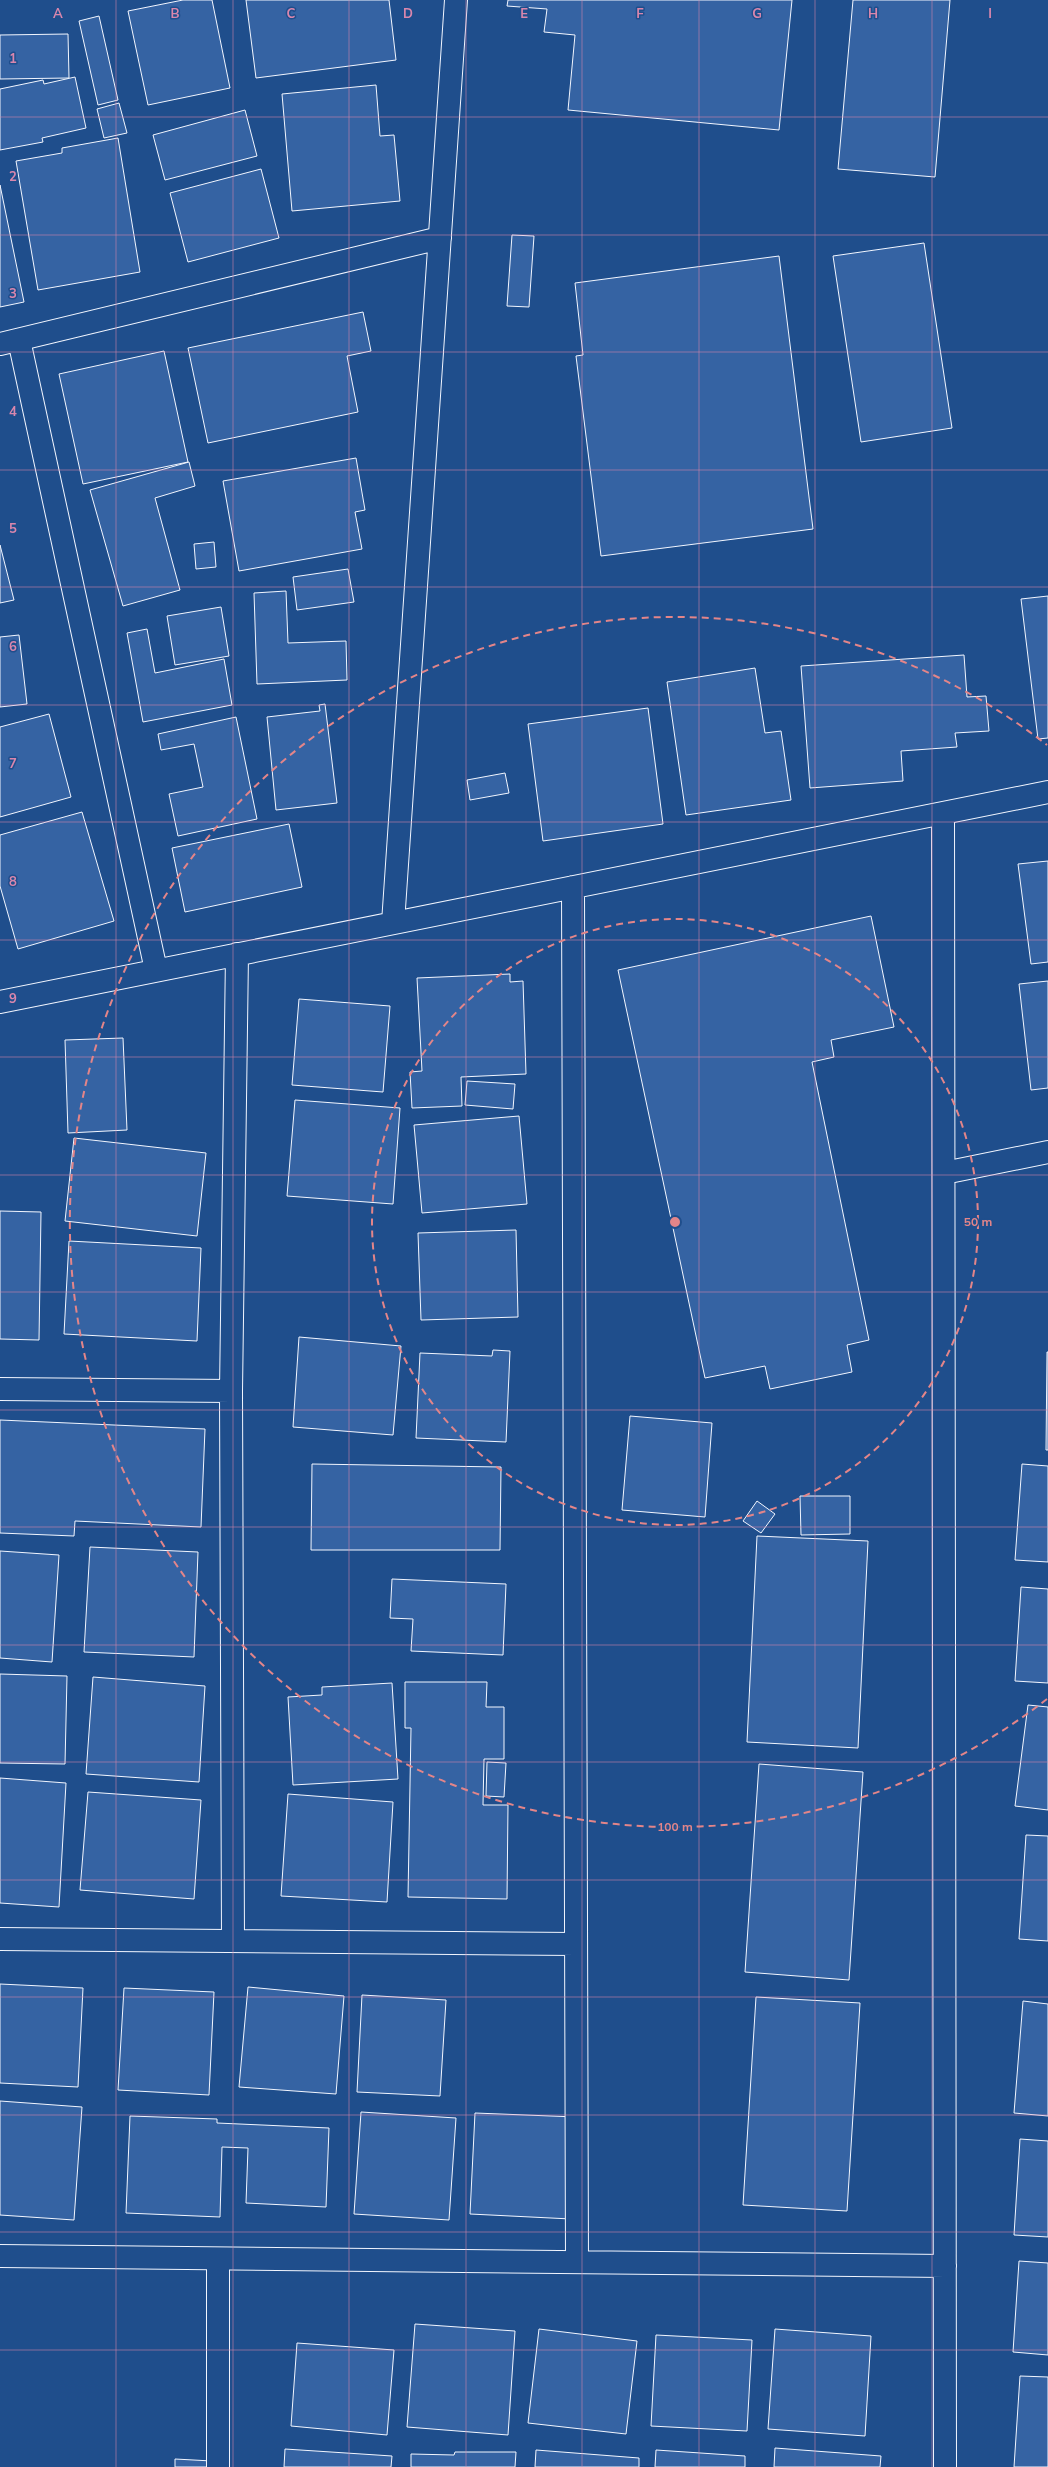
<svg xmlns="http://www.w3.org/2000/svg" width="1048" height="2467" font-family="Mulish,sans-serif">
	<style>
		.building { fill: #3563a3; stroke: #f2f6ff }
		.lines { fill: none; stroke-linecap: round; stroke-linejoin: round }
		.minor-casing { stroke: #f2f6ff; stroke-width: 24 }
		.minor { stroke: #1f4e8c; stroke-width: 22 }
		.grid { fill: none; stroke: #da87ad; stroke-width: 1; stroke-opacity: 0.55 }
		.ring { fill: none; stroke: #e38589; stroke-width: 2; stroke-dasharray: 7 5 }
		.grid-label { font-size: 13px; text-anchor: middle; font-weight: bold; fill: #da87ad; stroke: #1f4e8c; stroke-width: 3; stroke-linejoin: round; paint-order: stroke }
		.centre { fill: #e38589; stroke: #1f4e8c; stroke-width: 2 }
		.ring-label { font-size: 12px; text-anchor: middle; font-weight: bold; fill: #e38589; stroke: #1f4e8c; stroke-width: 3; stroke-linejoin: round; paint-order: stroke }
	</style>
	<rect width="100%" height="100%" fill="#1f4e8c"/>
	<path class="building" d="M183 0H212L230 88 148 105 128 11Z
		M246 0H389L396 60 256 78Z
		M508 0H792L779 130 568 110 575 35 544 32 547 9 507 6Z
		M853 0H950L935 177 838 169Z
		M99 16 118 100 98 105 79 21Z
		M68 34 69 78 0 79V35Z
		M75 77 86 128 42 138 43 142 0 150V89L43 80 44 84Z
		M376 85 380 136 394 135 400 201 292 211 282 94Z
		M119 103 127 133 104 138 97 109Z
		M245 110 257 156 165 180 153 135Z
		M118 138 140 272 38 290 16 161 62 153V148Z
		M261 169 279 238 188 262 170 193Z
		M0 185 24 302 0 307Z
		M512 235 534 236 529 307 507 306Z
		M924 243 952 428 861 442 833 256Z
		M779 256 813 529 601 556 576 356 583 355 575 283Z
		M363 312 371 351 347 356 358 412 208 443 188 348Z
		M164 351 188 462 83 484 59 374Z
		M356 458 365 510 355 512 362 549 239 571 223 481Z
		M189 462 195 486 155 498 180 590 123 606 90 490Z
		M214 542 216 567 196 569 194 544Z
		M0 545 14 600 0 603Z
		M348 569 354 602 297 610 293 577Z
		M286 591 288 643 346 641 347 680 257 684 254 593Z
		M1048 596V738L1038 739 1021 599Z
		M221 607 229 656 175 665 167 616Z
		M147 629 155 673 224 659 232 705 143 722 127 633Z
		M19 635 27 704 0 707V637Z
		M964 655 967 697 986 696 989 731 955 733 957 747 901 751 903 781 810 788 801 666Z
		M755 668 765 733 781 731 791 800 686 815 667 682Z
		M325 704 337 803 276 810 267 717 320 711 319 705Z
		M648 708 663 824 543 841 528 724Z
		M49 714 71 797 0 817V727Z
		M236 717 257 819 178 836 169 794 203 787 194 744 161 750 158 734Z
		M505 773 509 793 470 800 467 780Z
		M82 812 114 921 18 949 0 886V835Z
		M289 824 302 887 185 912 172 848Z
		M1048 861V962L1031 964 1018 864Z
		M871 916 894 1027 831 1040 834 1057 812 1062 869 1340 847 1345 852 1372 770 1389 765 1366 705 1378 618 970Z
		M510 974V982L523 981 526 1074 461 1077 462 1106 412 1108 410 1072 422 1071 417 978Z
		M1048 981V1088L1031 1090 1019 984Z
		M299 999 390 1006 383 1092 292 1085Z
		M123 1038 127 1130 68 1133 65 1040Z
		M467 1081 515 1084 513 1109 465 1105Z
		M295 1100 400 1108 393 1204 287 1196Z
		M519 1116 527 1204 422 1213 414 1125Z
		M74 1138 206 1153 197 1236 65 1221Z
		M0 1211 41 1212 39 1340 0 1339Z
		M516 1230 518 1317 421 1320 418 1233Z
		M69 1241 201 1248 197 1341 64 1334Z
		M299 1337 401 1346 393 1435 293 1427Z
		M493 1350 510 1351 506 1442 416 1438 420 1353 492 1356Z
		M1047 1352H1048V1450H1046Z
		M630 1416 712 1423 705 1517 622 1510Z
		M0 1420 205 1429 201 1527 75 1521 74 1536 0 1533Z
		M312 1464 501 1467 500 1550H311Z
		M1022 1464 1048 1466V1562L1015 1560Z
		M800 1496H850V1534L801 1535Z
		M757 1501 775 1514 761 1533 743 1521Z
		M757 1536 868 1541 858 1748 747 1742Z
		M90 1547 198 1552 194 1657 84 1652Z
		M0 1551 59 1555 52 1662 0 1658Z
		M392 1579 506 1584 503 1655 411 1651 413 1619 390 1618Z
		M1021 1587 1048 1589V1683L1015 1681Z
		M0 1674 67 1676 65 1764 0 1763Z
		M93 1677 205 1686 199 1782 86 1774Z
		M405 1682H487L486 1707H504V1759H484L483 1805H508L507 1899 408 1897 411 1728H405Z
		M392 1683 398 1779 293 1785 288 1697 322 1695V1687Z
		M1028 1705 1048 1707V1810L1015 1806Z
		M487 1762 506 1763 504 1797 486 1796Z
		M759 1764 863 1772 849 1980 745 1972Z
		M0 1778 66 1783 59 1907 0 1903Z
		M88 1792 201 1800 194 1899 80 1890Z
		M288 1794 393 1802 387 1902 281 1896Z
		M1026 1835 1048 1836V1941L1019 1939Z
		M0 1984 83 1988 78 2087 0 2083Z
		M248 1987 344 1996 336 2094 239 2087Z
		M124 1988 214 1992 209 2095 118 2090Z
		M362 1995 446 2000 440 2096 357 2092Z
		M756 1997 860 2003 847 2211 743 2205Z
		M1023 2001 1048 2004V2116L1014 2113Z
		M0 2101 82 2107 74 2220 0 2215Z
		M361 2112 456 2118 449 2220 354 2214Z
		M475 2113 576 2117 571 2219 470 2214Z
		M130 2116 217 2119V2123L329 2128 326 2207 246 2203 248 2148 222 2147 220 2217 126 2213Z
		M1020 2139 1048 2141V2237L1014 2235Z
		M1019 2261 1048 2263V2355L1013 2352Z
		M415 2324 515 2331 508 2435 407 2427Z
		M539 2329 637 2341 626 2434 528 2423Z
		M775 2329 871 2336 865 2436 768 2429Z
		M656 2335 752 2340 747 2431 651 2426Z
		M297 2343 394 2350 387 2435 291 2426Z
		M1020 2376 1048 2377V2467H1014Z
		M775 2448 881 2456 880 2467H774Z
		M285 2449 392 2456 391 2467H284Z
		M536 2450 639 2458V2467H535Z
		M656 2450 745 2456V2467H655Z
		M455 2452H516L515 2467H411V2454L454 2455Z
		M175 2459 212 2461V2467H175Z"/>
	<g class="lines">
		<g class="minor-casing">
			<path id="minor" d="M19 340 156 970
				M0 344 440 238
				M943 813 945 2467
				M573 887 577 2262
				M393 923 456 0
				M0 1002 1048 792
				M944 1173 1048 1152
				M0 1389 231 1391 233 1941
				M231 1391 237 954
				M0 1939 576 1944
				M0 2256 945 2266
				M218 2259V2467"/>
		</g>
		<use href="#minor" class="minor"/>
	</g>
	<path class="grid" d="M116 0V2467M233 0V2467M349 0V2467M466 0V2467M582 0V2467M699 0V2467M815 0V2467M932 0V2467M0 117H1048M0 235H1048M0 352H1048M0 470H1048M0 587H1048M0 705H1048M0 822H1048M0 940H1048M0 1057H1048M0 1175H1048M0 1292H1048M0 1410H1048M0 1527H1048M0 1645H1048M0 1762H1048M0 1880H1048M0 1997H1048M0 2115H1048M0 2232H1048M0 2350H1048"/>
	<g class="ring">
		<circle cx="675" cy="1222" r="303"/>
		<path d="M1047 1699A605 605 0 1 1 1047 745"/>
	</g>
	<g class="grid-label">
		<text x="58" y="18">A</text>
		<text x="175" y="18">B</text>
		<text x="291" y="18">C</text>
		<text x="408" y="18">D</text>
		<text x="524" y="18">E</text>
		<text x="640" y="18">F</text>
		<text x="757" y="18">G</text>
		<text x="873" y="18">H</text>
		<text x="990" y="18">I</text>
		<text x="13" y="63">1</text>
		<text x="13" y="181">2</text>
		<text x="13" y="298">3</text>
		<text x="13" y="416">4</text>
		<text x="13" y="533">5</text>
		<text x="13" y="651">6</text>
		<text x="13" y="768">7</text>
		<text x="13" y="886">8</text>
		<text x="13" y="1003">9</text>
	</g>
	<circle cx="675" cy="1222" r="6" class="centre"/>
	<g class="ring-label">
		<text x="978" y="1226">50 m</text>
		<text x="675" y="1831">100 m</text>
	</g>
</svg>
